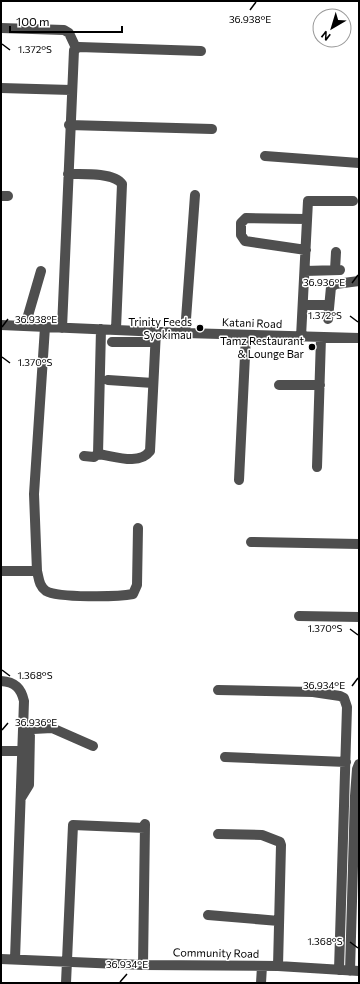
<svg xmlns="http://www.w3.org/2000/svg" width="360" height="984" font-family="Commissioner,sans-serif">
	<style>
		.lines { fill: none; stroke-linecap: round; stroke-linejoin: round }
		.minor { stroke: #4f4f4f; stroke-width: 10 }
		.ticks { fill: none; stroke: #000; stroke-width: 1.5 }
		.poi-dot { fill: #000; stroke: #fff; stroke-width: 1.5 }
		.labels { text-anchor: middle; stroke-width: 3; stroke-linejoin: round; paint-order: stroke }
		.poi-label { font-size: 11px; fill: #000; stroke: #fff; text-anchor: end }
		.street-label { font-size: 11px; fill: #000; stroke: #fff }
		.ticks-label { font-size: 10px; text-anchor: middle; fill: #000; stroke: #fff; stroke-width: 3; stroke-linejoin: round; paint-order: stroke }
	</style>
	<rect width="100%" height="100%" fill="#fff"/>
	<g class="lines">
		<path class="minor" d="M1 28 64 30 69 33 76 48
			M1 88 71 90
			M69 125 212 129
			M265 156 359 163
			M68 174C81 174 114 172 122 184L116 329
			M1 196H8
			M306 250 245 241 241 235V223L246 218 306 219
			M335 270 336 252
			M305 271 340 270
			M303 305H329
			M328 319 331 287 336 284 359 281
			M1 325 185 333 359 338
			M25 326 41 271
			M45 327 34 494 37 571C39 579 39 586 46 591 58 598 118 597 133 594L137 585 138 528
			M62 328 74 50 79 47 201 51
			M185 333 195 195
			M301 337 308 201H353
			M112 342H155
			M108 380 153 383
			M279 385H320
			M98 454C114 456 139 466 150 451L156 331
			M84 456 94 457 98 454 101 329
			M317 467 321 337
			M239 480 246 335
			M251 542 359 544
			M1 571H37
			M299 616 359 617
			M1 681C15 682 21 688 24 701L15 959
			M218 690 313 692 340 696 344 698 347 707 339 970
			M1 751H22
			M225 757 346 762
			M21 798 29 785 30 732 33 729 52 728 93 746
			M218 834 262 835 280 842 281 845 278 966
			M208 915 279 921
			M1 959 143 965 278 966 359 971
			M143 965 145 824
			M350 971 355 796 357 769 359 764
			M66 983 73 825 145 828
			M261 983 262 966"/>
	</g>
	<path class="ticks" d="M250 10 256 2M2 44 10 50M352 283 358 275M350 316 358 322M2 327 8 319M2 357 10 363M350 629 358 635M2 670 10 676M352 686 358 678M2 730 8 723M350 942 358 948M120 982 127 974"/>
	<g class="poi-dot">
		<circle cx="200" cy="328" r="4"/>
		<circle cx="312" cy="347" r="4"/>
	</g>
	<g class="labels">
		<g class="poi-label">
			<text x="192" y="326">Trinity Feeds<tspan x="192" dy="13">Syokimau</tspan></text>
			<text x="304" y="345">Tamz Restaurant<tspan x="304" dy="13">&amp; Lounge Bar</tspan></text>
		</g>
		<g class="street-label">
			<text transform="translate(252 323) rotate(2)" y="4">Katani Road</text>
			<text transform="translate(216 953) rotate(1)" y="4">Community Road</text>
		</g>
	</g>
	<g class="ticks-label">
		<text x="250" y="23">36.938°E</text>
		<text x="35" y="53">1.372°S</text>
		<text x="324" y="286">36.936°E</text>
		<text x="325" y="319">1.372°S</text>
		<text x="36" y="323">36.938°E</text>
		<text x="35" y="366">1.370°S</text>
		<text x="325" y="632">1.370°S</text>
		<text x="35" y="679">1.368°S</text>
		<text x="324" y="689">36.934°E</text>
		<text x="36" y="726">36.936°E</text>
		<text x="325" y="945">1.368°S</text>
		<text x="127" y="968">36.934°E</text>
	</g>
	<rect width="360" height="984" fill="none" stroke="#000000" stroke-width="4"/>
	<g transform="translate(332 28) rotate(218)"><circle r="19" fill="#ffffff" stroke="#999999"/>
	<path d="M0-3L7 15L0 10L-7 15Z" fill="#000000"/>
	<text y="-6" font-size="11" font-weight="bold" text-anchor="middle" fill="#000000">N</text>
	</g>
	<path d="M10 26v6h112v-6" fill="none" stroke="#000000" stroke-width="2"/>
	<text x="16" y="26" font-size="12" fill="#000000" stroke="#ffffff" stroke-width="3" paint-order="stroke">100 m</text>
</svg>
